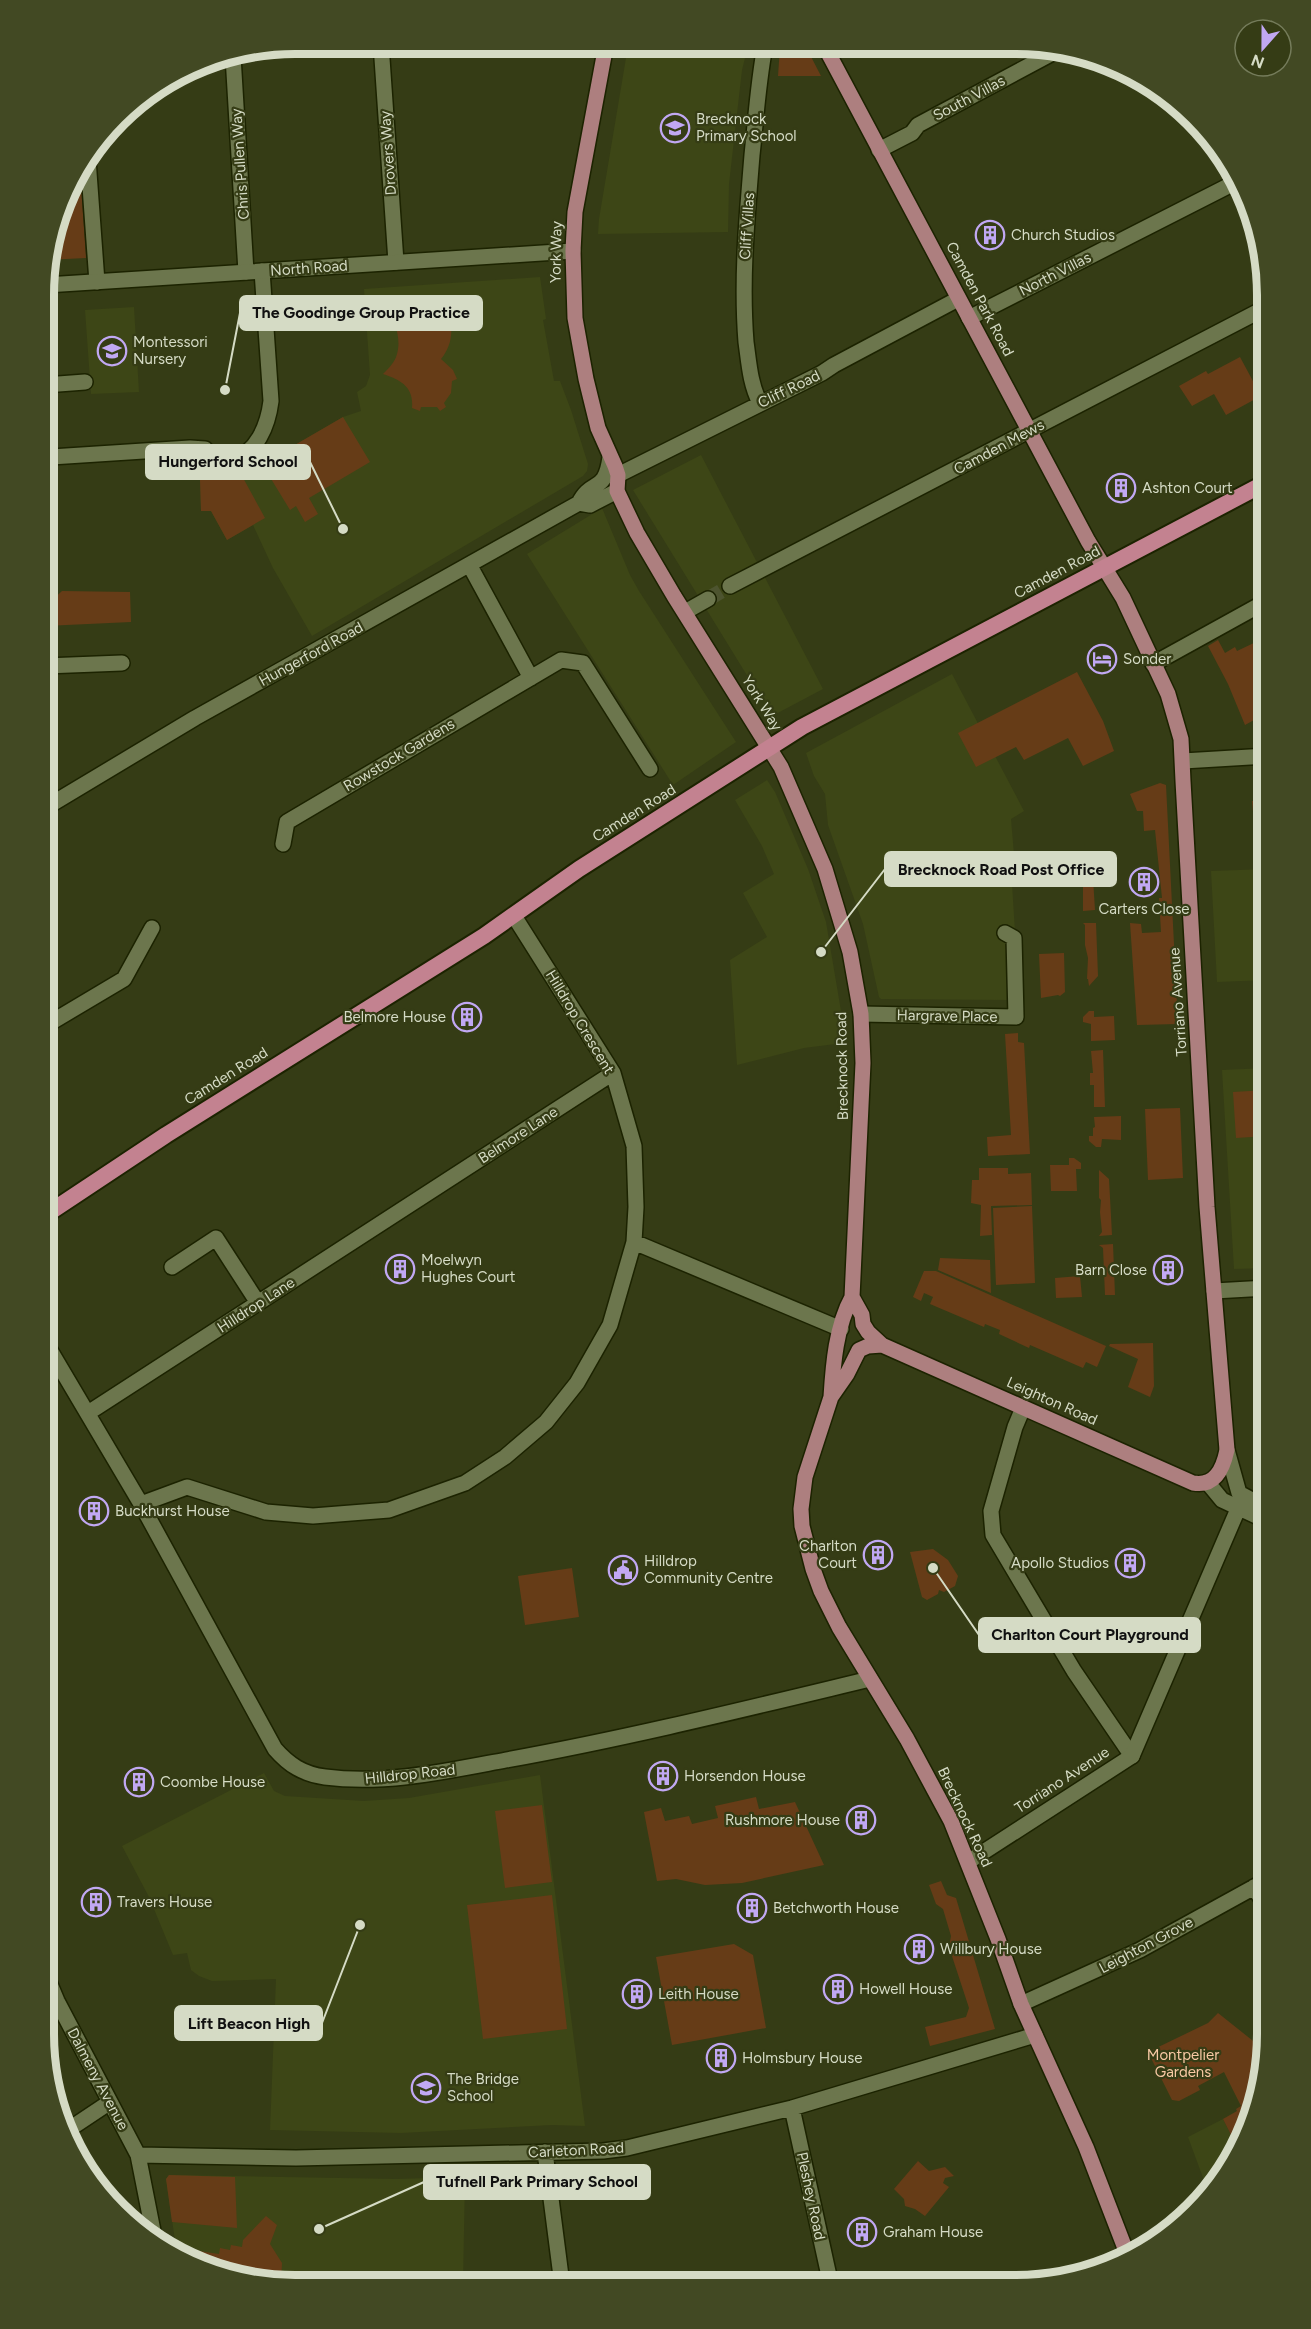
<svg xmlns="http://www.w3.org/2000/svg" width="1311" height="2329" font-family="Figtree,sans-serif">
	<style>
		.built { fill: #3d4616 }
		.green { fill: #663c17 }
		.lines { fill: none; stroke-linecap: round; stroke-linejoin: round }
		.minor-tunnel { stroke: #4d542f; stroke-width: 15; stroke-dasharray: 15 8; stroke-linecap: butt }
		.minor-casing { stroke: #1c2300; stroke-width: 18 }
		.tertiary-casing { stroke: #1c2300; stroke-width: 18 }
		.primary-casing { stroke: #1c2300; stroke-width: 18 }
		.trunk-casing { stroke: #1c2300; stroke-width: 20 }
		.minor { stroke: #6c764d; stroke-width: 15 }
		.tertiary { stroke: #6c764d; stroke-width: 15 }
		.primary { stroke: #ad7f7f; stroke-width: 15 }
		.trunk { stroke: #c38290; stroke-width: 16 }
		.labels { text-anchor: middle; stroke-width: 4.5; stroke-linejoin: round; paint-order: stroke }
		.street-label { font-size: 15px; fill: #d5dbc5; stroke: #353c15 }
		.poi-label { font-size: 15px; fill: #d5dbc5; stroke: #353c15; text-anchor: start }
		.park-label { font-size: 15px; fill: #f8c9a4; stroke: #353c15 }
		.rim { fill: none; stroke: #d5dbc5; stroke-width: 8 }
		.leader { fill: none; stroke: #d5dbc5; stroke-width: 2 }
		.callout-dot { fill: #d5dbc5; stroke: #353c15; stroke-width: 2 }
		.callout { fill: #d5dbc5; stroke: #d5dbc5; stroke-width: 2 }
		.callout-label { font-size: 16px; text-anchor: middle; font-weight: bold; fill: #111 }
	</style>
	<rect width="100%" height="100%" fill="#353c15"/>
	<path class="built" d="M628 46H748L742 70 729 184 728 232 598 234 599 219Z
		M540 277 546 319 543 320 554 381H560L571 410 588 464 587 471 583 476 312 636 273 568 253 525 227 540 211 511H201L200 480 242 476 343 417 361 411 357 392 366 386 370 375 364 289Z
		M134 307 139 392 91 394 85 310Z
		M701 455 823 689 772 716 633 490Z
		M602 508 630 575 639 591 736 742 673 785 527 554Z
		M952 674 1024 811 1011 819 1015 866 1011 867 1015 932 1008 940 1010 1000 881 999 879 997 863 924 828 825 825 794 814 776 806 753Z
		M767 780 775 792 808 869 826 922 841 1011 843 1043 804 1048 737 1065 730 960 767 937 743 893 774 874 762 846 735 800Z
		M1267 869V980L1217 982 1211 871Z
		M1267 1068V1268L1234 1269 1222 1070Z
		M264 1773 274 1791 285 1796 364 1801 409 1798 540 1775 585 2126 552 2125 401 2133 270 2130 276 1979 212 1981 199 1976 191 1970 187 1953 173 1955 149 1897 122 1846Z
		M1223 2119 1237 2147 1216 2187 1209 2194 1188 2137Z
		M169 2175 396 2179 465 2177 463 2284 261 2283 198 2266 177 2254 166 2179Z"/>
	<path class="green" d="M780 47H806L821 76H778Z
		M80 170 86 258 46 260 70 183Z
		M424 302C455 306 458 338 441 359L453 370 457 379 452 381 451 393 444 403 446 407 440 411 437 407H421L420 411 412 408C414 387 401 380 383 374 389 368 395 362 397 354 405 326 375 310 424 302Z
		M1240 357 1261 396 1226 415 1214 394 1192 406 1179 386 1206 371 1208 374Z
		M343 417 370 462 309 498 318 514 305 522 296 506 290 510 262 464Z
		M242 476 265 518 227 540 211 511H201L200 480Z
		M62 591 130 592 131 622 45 626 47 605Z
		M1218 640 1225 653 1235 647 1237 651 1258 641 1267 659V713L1245 725 1228 684 1208 646Z
		M1077 672 1103 721 1114 751 1083 766 1068 738 1024 760 1016 747 976 767 958 733Z
		M1160 783 1166 785 1178 1024 1137 1025 1130 923 1141 924 1142 933 1161 932 1159 898H1162L1155 830 1144 831 1143 811H1137L1130 794Z
		M1267 787V862L1264 822H1254L1252 801 1263 800 1262 788Z
		M1080 862H1092L1095 910 1083 911V876Z
		M1083 923H1096L1098 976 1089 986 1088 979H1087L1088 958 1085 945V925Z
		M1064 953 1065 992 1060 996 1058 995 1041 998 1039 954Z
		M1089 1011H1094V1017L1114 1016 1115 1040 1091 1041V1024L1083 1022V1017Z
		M1018 1033V1042L1024 1043 1030 1154 988 1156 987 1137 1011 1135 1005 1034Z
		M1103 1050 1105 1107H1094V1085H1090V1073H1093L1091 1051Z
		M1267 1090V1136L1236 1138 1233 1092Z
		M1180 1108 1183 1178 1148 1180 1145 1109Z
		M1121 1116V1140L1102 1139 1101 1147H1096L1089 1141V1136H1093V1128L1095 1127 1094 1117Z
		M1069 1158H1074L1081 1163V1169H1076L1077 1191H1051L1050 1165H1069Z
		M979 1168H1008V1174L1031 1173 1032 1205 991 1206 992 1235 980 1236 981 1205 971 1203 972 1180H979Z
		M1099 1170 1109 1179 1112 1235 1099 1236 1102 1232 1100 1212 1101 1200 1099 1198Z
		M1032 1206 1035 1283 996 1285 993 1208Z
		M1113 1244 1115 1295H1105L1103 1248 1099 1245Z
		M940 1258 990 1260 991 1293 938 1270Z
		M924 1271H936L1106 1346 1097 1367 1086 1362 1083 1368 1030 1345 1029 1348 999 1334 1000 1330 985 1324 984 1327 930 1304 933 1297 924 1293 921 1301 913 1297Z
		M1080 1276 1082 1297 1056 1298 1055 1278Z
		M1153 1343 1154 1386 1150 1397 1128 1387 1138 1359 1109 1346 1110 1344Z
		M933 1549 948 1560 958 1576 955 1586 944 1592 939 1590 938 1594 927 1600 922 1597 910 1552Z
		M572 1568 579 1617 525 1625 518 1576Z
		M756 1797 759 1809 795 1802 824 1865 742 1883 705 1885 676 1879 657 1881 644 1812 661 1808 665 1821 689 1816 692 1824 718 1818 715 1806Z
		M542 1805 552 1882 505 1888 495 1811Z
		M941 1881 947 1895 956 1898 995 2029 930 2046 925 2027 966 2017 969 2008 949 1947 951 1936 943 1909 936 1904 929 1885Z
		M552 1895 567 2029 483 2039 467 1905Z
		M734 1944 753 1955 766 2028 672 2045 656 1957Z
		M1218 2013 1267 2052 1254 2115 1237 2147 1223 2119 1237 2111 1236 2109 1241 2106 1224 2072 1198 2086 1200 2090 1179 2101 1172 2100 1148 2052 1208 2023Z
		M918 2161 929 2171 945 2167 954 2176 945 2178 943 2183 949 2187 925 2216 915 2209 905 2206 904 2199 894 2189Z
		M169 2175 235 2177 237 2228 172 2222 166 2179Z
		M266 2216 277 2225 270 2244 282 2263 281 2282H261L190 2257 192 2250 219 2254 220 2248 230 2250 231 2245 242 2247 243 2240Z"/>
	<g class="lines">
		<path class="minor-tunnel" d="M708 599 730 586"/>
		<g class="minor-casing">
			<path id="minor" d="M381 44 396 262
				M233 56 246 272
				M879 150 912 133 918 125 1062 48
				M88 159 97 282
				M969 318 1238 181
				M45 385 85 382
				M760 403C750 384 749 363 746 342 741 279 747 217 752 155 756 118 758 83 765 46
				M51 457 190 448 205 449 208 458C215 464 222 462 231 460 257 454 268 425 271 401L262 271
				M618 475 822 373 834 365 958 299
				M579 503 590 505 617 491
				M470 566 531 678
				M730 586 1267 307
				M685 612 708 599
				M1153 664 1267 601
				M45 666 122 663
				M1183 761 1267 756
				M45 808 195 718 579 503C591 478 605 495 610 457
				M283 844 287 822 561 660 583 663 650 769
				M861 1014 1016 1017 1014 938 1005 933
				M45 1026 124 979 152 928
				M634 1242 841 1329
				M172 1267 216 1238 258 1303
				M1214 1291 1267 1288
				M44 1340 141 1504 275 1749C289 1765 303 1774 325 1777 385 1785 447 1771 506 1760 628 1738 749 1708 870 1679
				M1023 1408 1015 1427 991 1511 993 1535 1074 1671 1132 1756
				M88 1413 613 1073
				M141 1504 187 1487 266 1512 313 1516 389 1510 465 1483 505 1457 546 1422 577 1383 610 1325 634 1242 636 1207 634 1146 613 1073 514 916
				M1254 1887 1267 1908
				M44 1970 57 2001 138 2155 155 2241
				M1021 2004 1140 1950 1267 1880
				M792 2108 831 2285
				M65 2132 110 2102
				M545 2152 562 2284
				M138 2155 296 2158 603 2151 627 2148 792 2108 1035 2035"/>
		</g>
		<g class="tertiary-casing">
			<path id="tertiary" d="M46 285 573 251
				M1227 1450 1239 1493 1267 1508
				M1208 1483 1222 1500 1267 1521
				M968 1862 1132 1756 1238 1509"/>
		</g>
		<g class="primary-casing">
			<path id="primary" d="M606 45 575 212 573 251 575 318 586 379 598 428 615 466 618 475 617 491 637 533 674 596 781 767 825 869 850 952 861 1014 863 1063 852 1297C836 1326 833 1365 831 1397
				M825 47 1088 541 1123 598 1168 694 1181 739 1183 781 1207 1207 1227 1450C1223 1469 1215 1487 1193 1483L882 1345 868 1332 863 1324 862 1315 852 1297
				M882 1345 868 1346 859 1350 847 1374 831 1397 805 1477 801 1509 802 1526 813 1569 821 1591 839 1627 907 1739 951 1821 998 1939 1021 2004 1086 2147 1128 2256"/>
		</g>
		<g class="trunk-casing">
			<path id="trunk" d="M44 1216 166 1135 484 936 579 869 802 727 1267 482"/>
		</g>
		<use href="#minor" class="minor"/>
		<use href="#tertiary" class="tertiary"/>
		<use href="#primary" class="primary"/>
		<use href="#trunk" class="trunk"/>
	</g>
	<defs>
		<g id="school-ring" transform="scale(1.5)"><circle r="9.5" fill="#353c15" stroke="#c1a8f3" stroke-width="1.5"/><path d="M0-5L7-2L0 1L-7-2ZM-4 1L0 2.5L4 1V4Q0 6-4 4Z" fill="#c1a8f3"/></g>
		<g id="building-ring" transform="scale(1.5)"><circle r="9.5" fill="#353c15" stroke="#c1a8f3" stroke-width="1.5"/><path d="M-4-6H4V6H1V3H-1V6H-4ZM-2.5-4.3h1.7v1.8h-1.7ZM.8-4.3h1.7v1.8H.8ZM-2.5-1h1.7V.8h-1.7ZM.8-1h1.7V.8H.8Z" fill="#c1a8f3"/></g>
		<g id="hotel-ring" transform="scale(1.5)"><circle r="9.5" fill="#353c15" stroke="#c1a8f3" stroke-width="1.5"/><path d="M-6-4.5h1.5V1H6V5H4.5V3h-9V5H-6ZM-4 0a1.8 1.8 0 1 1 3.6 0ZM.5 0V-2.5h3Q6-2.5 6 0Z" fill="#c1a8f3"/></g>
		<g id="civic-ring" transform="scale(1.5)"><circle r="9.5" fill="#353c15" stroke="#c1a8f3" stroke-width="1.5"/><path d="M-.6-6.5H3V-4.5H.6V-3L4-1V1h2V6H-6V1h2V-1L-.6-3ZM-1.2 2.5V6h2.4V2.5Z" fill="#c1a8f3"/></g>
	</defs>
	<g fill-rule="evenodd">
		<use href="#school-ring" x="675" y="128"/>
		<use href="#building-ring" x="990" y="235"/>
		<use href="#school-ring" x="112" y="351"/>
		<use href="#building-ring" x="1121" y="488"/>
		<use href="#hotel-ring" x="1102" y="659"/>
		<use href="#building-ring" x="1144" y="882"/>
		<use href="#building-ring" x="467" y="1017"/>
		<use href="#building-ring" x="400" y="1269"/>
		<use href="#building-ring" x="1168" y="1270"/>
		<use href="#building-ring" x="94" y="1511"/>
		<use href="#building-ring" x="878" y="1555"/>
		<use href="#building-ring" x="1130" y="1563"/>
		<use href="#civic-ring" x="623" y="1570"/>
		<use href="#building-ring" x="663" y="1776"/>
		<use href="#building-ring" x="139" y="1782"/>
		<use href="#building-ring" x="861" y="1820"/>
		<use href="#building-ring" x="96" y="1902"/>
		<use href="#building-ring" x="752" y="1908"/>
		<use href="#building-ring" x="919" y="1949"/>
		<use href="#building-ring" x="838" y="1989"/>
		<use href="#building-ring" x="637" y="1994"/>
		<use href="#building-ring" x="721" y="2058"/>
		<use href="#school-ring" x="426" y="2088"/>
		<use href="#building-ring" x="862" y="2232"/>
	</g>
	<g class="labels">
		<g class="street-label">
			<text transform="translate(969 98) rotate(-28)" y="5">South Villas</text>
			<text transform="translate(388 153) rotate(-94)" y="5">Drovers Way</text>
			<text transform="translate(240 164) rotate(-94)" y="5">Chris Pullen Way</text>
			<text transform="translate(747 226) rotate(-86)" y="5">Cliff Villas</text>
			<text transform="translate(556 252) rotate(-89)" y="5">York Way</text>
			<text transform="translate(309 268) rotate(-4)" y="5">North Road</text>
			<text transform="translate(1055 274) rotate(-27)" y="5">North Villas</text>
			<text transform="translate(980 299) rotate(62)" y="5">Camden Park Road</text>
			<text transform="translate(789 389) rotate(-26)" y="5">Cliff Road</text>
			<text transform="translate(999 447) rotate(-28)" y="5">Camden Mews</text>
			<text transform="translate(1057 572) rotate(-28)" y="5">Camden Road</text>
			<text transform="translate(311 654) rotate(-29)" y="5">Hungerford Road</text>
			<text transform="translate(762 703) rotate(58)" y="5">York Way</text>
			<text transform="translate(399 755) rotate(-31)" y="5">Rowstock Gardens</text>
			<text transform="translate(634 813) rotate(-32)" y="5">Camden Road</text>
			<text transform="translate(1178 1002) rotate(-94)" y="5">Torriano Avenue</text>
			<text transform="translate(947 1016) rotate(1)" y="5">Hargrave Place</text>
			<text transform="translate(580 1022) rotate(59)" y="5">Hilldrop Crescent</text>
			<text transform="translate(842 1066) rotate(-91)" y="5">Brecknock Road</text>
			<text transform="translate(226 1076) rotate(-32)" y="5">Camden Road</text>
			<text transform="translate(518 1135) rotate(-33)" y="5">Belmore Lane</text>
			<text transform="translate(256 1305) rotate(-33)" y="5">Hilldrop Lane</text>
			<text transform="translate(1052 1401) rotate(24)" y="5">Leighton Road</text>
			<text transform="translate(410 1774) rotate(-6)" y="5">Hilldrop Road</text>
			<text transform="translate(1062 1780) rotate(-33)" y="5">Torriano Avenue</text>
			<text transform="translate(965 1817) rotate(65)" y="5">Brecknock Road</text>
			<text transform="translate(1146 1945) rotate(-28)" y="5">Leighton Grove</text>
			<text transform="translate(98 2079) rotate(62)" y="5">Dalmeny Avenue</text>
			<text transform="translate(576 2150) rotate(-3)" y="5">Carleton Road</text>
			<text transform="translate(811 2196) rotate(78)" y="5">Pleshey Road</text>
		</g>
		<g class="poi-label">
			<text x="696" y="124">Brecknock<tspan x="696" dy="17">Primary School</tspan></text>
			<text x="1011" y="240">Church Studios</text>
			<text x="133" y="347">Montessori<tspan x="133" dy="17">Nursery</tspan></text>
			<text x="1142" y="493">Ashton Court</text>
			<text x="1123" y="664">Sonder</text>
			<text x="1144" y="914" text-anchor="middle">Carters Close</text>
			<text x="446" y="1022" text-anchor="end">Belmore House</text>
			<text x="421" y="1265">Moelwyn<tspan x="421" dy="17">Hughes Court</tspan></text>
			<text x="1147" y="1275" text-anchor="end">Barn Close</text>
			<text x="115" y="1516">Buckhurst House</text>
			<text x="857" y="1551" text-anchor="end">Charlton<tspan x="857" dy="17">Court</tspan></text>
			<text x="644" y="1566">Hilldrop<tspan x="644" dy="17">Community Centre</tspan></text>
			<text x="1109" y="1568" text-anchor="end">Apollo Studios</text>
			<text x="684" y="1781">Horsendon House</text>
			<text x="160" y="1787">Coombe House</text>
			<text x="840" y="1825" text-anchor="end">Rushmore House</text>
			<text x="117" y="1907">Travers House</text>
			<text x="773" y="1913">Betchworth House</text>
			<text x="940" y="1954">Willbury House</text>
			<text x="859" y="1994">Howell House</text>
			<text x="658" y="1999">Leith House</text>
			<text x="742" y="2063">Holmsbury House</text>
			<text x="447" y="2084">The Bridge<tspan x="447" dy="17">School</tspan></text>
			<text x="883" y="2237">Graham House</text>
		</g>
		<g class="park-label">
			<text x="1183" y="2060">Montpelier<tspan x="1183" dy="17">Gardens</tspan></text>
		</g>
	</g>
	<path d="M0 0H1311V2329H0ZM295 54H1016A241 241 0 0 1 1257 295V2034A241 241 0 0 1 1016 2275H295A241 241 0 0 1 54 2034V295A241 241 0 0 1 295 54Z" fill="#424923" fill-rule="evenodd"/>
	<path class="rim" d="M295 54H1016A241 241 0 0 1 1257 295V2034A241 241 0 0 1 1016 2275H295A241 241 0 0 1 54 2034V295A241 241 0 0 1 295 54Z"/>
	<path class="leader" d="M225 390L240 313M343 529L310 462M821 952L885 869M933 1568L979 1635M360 1925L322 2023M319 2229L424 2182"/>
	<g class="callout-dot">
		<circle cx="225" cy="390" r="6"/>
		<circle cx="343" cy="529" r="6"/>
		<circle cx="821" cy="952" r="6"/>
		<circle cx="933" cy="1568" r="6"/>
		<circle cx="360" cy="1925" r="6"/>
		<circle cx="319" cy="2229" r="6"/>
	</g>
	<g class="callout">
		<rect x="240" y="296" width="242" height="34" rx="6"/>
		<rect x="146" y="445" width="164" height="34" rx="6"/>
		<rect x="885" y="852" width="231" height="34" rx="6"/>
		<rect x="979" y="1618" width="221" height="34" rx="6"/>
		<rect x="175" y="2006" width="147" height="34" rx="6"/>
		<rect x="424" y="2165" width="226" height="34" rx="6"/>
	</g>
	<g class="callout-label">
		<text x="361" y="318">The Goodinge Group Practice</text>
		<text x="228" y="467">Hungerford School</text>
		<text x="1001" y="875">Brecknock Road Post Office</text>
		<text x="1090" y="1640">Charlton Court Playground</text>
		<text x="249" y="2029">Lift Beacon High</text>
		<text x="537" y="2187">Tufnell Park Primary School</text>
	</g>
	<g transform="translate(1263 48) rotate(201)"><circle r="28" fill="#353c15" stroke="#757c5b" stroke-width="1.5"/>
	<path d="M0-4.5L10 22L0 15L-10 22Z" fill="#c1a8f3"/>
	<text y="-9" font-size="16" font-weight="bold" text-anchor="middle" fill="#d5dbc5">N</text>
	</g>
</svg>
